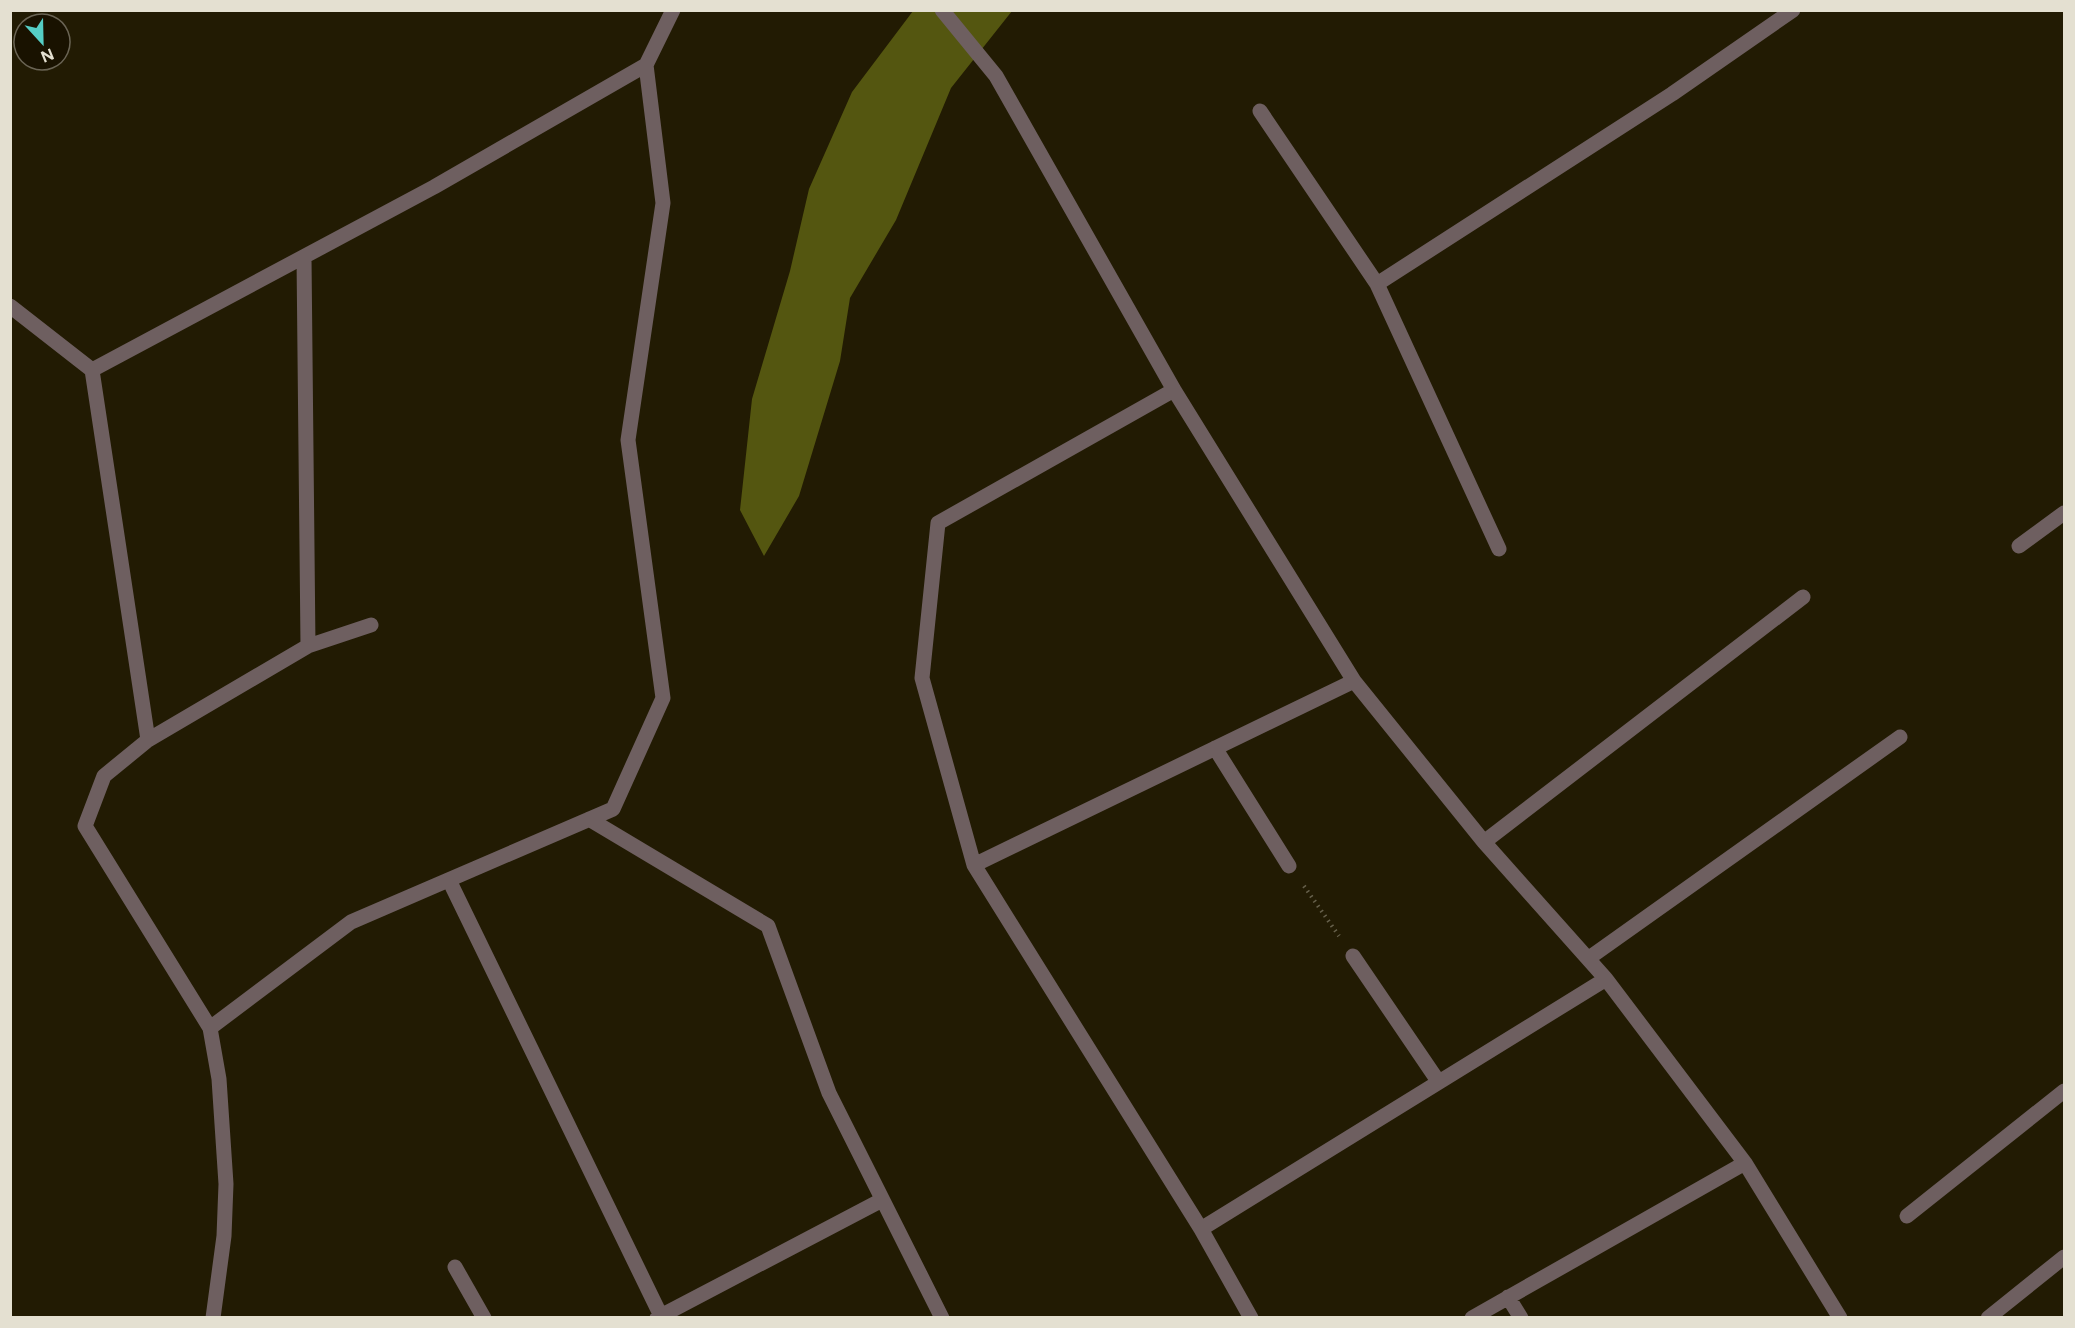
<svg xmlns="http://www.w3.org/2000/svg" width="2075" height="1328" font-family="Figtree,sans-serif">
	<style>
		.forest { fill: #545610 }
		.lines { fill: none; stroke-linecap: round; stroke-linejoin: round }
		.path { stroke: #66604b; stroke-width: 4; stroke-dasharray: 1.5 4.5; stroke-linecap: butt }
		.minor { stroke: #6e5f60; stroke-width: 15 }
	</style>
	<rect width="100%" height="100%" fill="#221b03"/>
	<path class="forest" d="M913 11H1012L951 88 896 220 850 298 840 361 799 496 764 556 740 510 752 399 790 271 809 189 852 92Z"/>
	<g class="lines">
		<path class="path" d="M1304 886 1339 936"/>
		<path class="minor" d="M942 10 996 76 1174 390 938 523 922 678 974 865 1201 1229 1251 1318
			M1260 111 1377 284 1499 549
			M304 257 308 646
			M1377 284 1672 94 1793 10
			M10 306 92 370 434 187 646 65 673 10
			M92 370 148 740
			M1174 390 1354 681 1484 842 1606 979 1745 1163 1840 1318
			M2019 546 2064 513
			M1215 748 1289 866
			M589 819 768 926 829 1093 942 1318
			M1484 842 1803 597
			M974 865 1354 681
			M449 880 661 1316
			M1353 956 1438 1081
			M1589 958 1900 737
			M210 1028 351 922 613 809 663 698 628 440 663 203 646 65
			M1907 1216 2064 1091
			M1201 1229 1606 979
			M455 1267 484 1318
			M1508 1297 1521 1318
			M213 1318 224 1236 226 1184 219 1079 210 1028 85 826 104 776 148 740 308 646 371 625
			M657 1318 882 1200
			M1472 1318 1745 1163
			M1988 1318 2064 1257"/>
	</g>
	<rect width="2075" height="1328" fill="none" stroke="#e4e0d1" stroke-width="24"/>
	<g transform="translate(42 42) rotate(158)"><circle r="28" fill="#191200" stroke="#6a6454" stroke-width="1.5"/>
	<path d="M0-4.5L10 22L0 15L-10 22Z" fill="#55cec5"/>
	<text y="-9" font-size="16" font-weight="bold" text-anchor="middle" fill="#e4e0d1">N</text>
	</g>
</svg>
